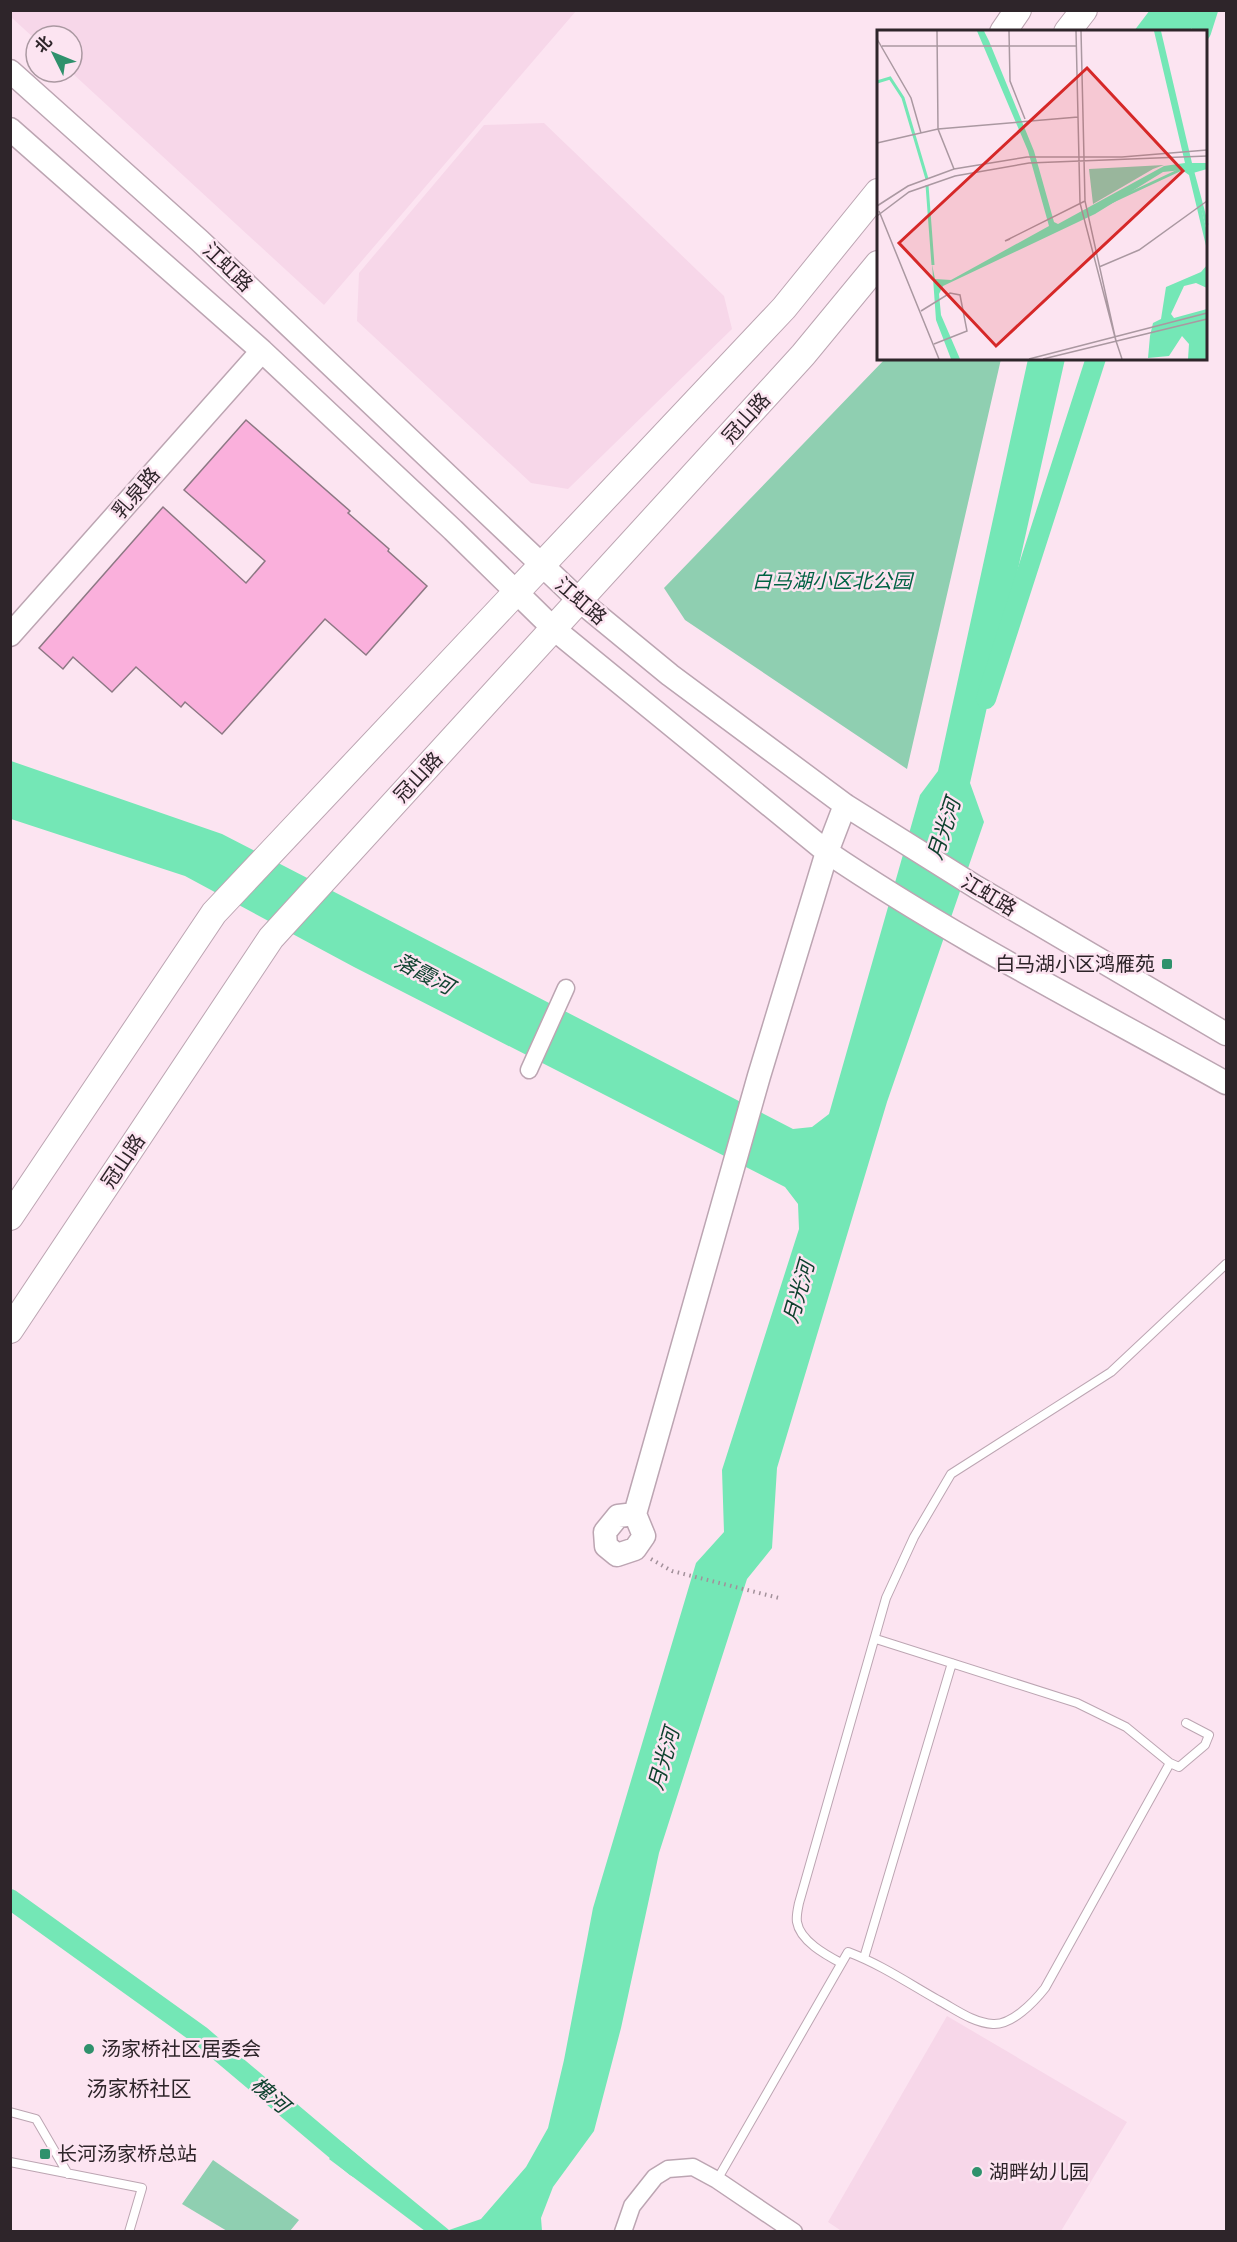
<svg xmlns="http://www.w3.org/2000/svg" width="1237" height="2242" font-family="'Roboto Serif','Noto Sans SC',serif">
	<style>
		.built { fill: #f7d7e9 }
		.green { fill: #8fcfb1 }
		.water { fill: #74e7b6 }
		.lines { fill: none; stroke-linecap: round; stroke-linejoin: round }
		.canal { stroke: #74e7b6; stroke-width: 20 }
		.building { fill: #fab0dc; stroke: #8d7884; stroke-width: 1.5 }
		.lane-casing { stroke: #bca5b2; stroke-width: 10 }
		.street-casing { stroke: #bca5b2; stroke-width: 19 }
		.secondary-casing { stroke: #bca5b2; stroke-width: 25 }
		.primary-casing { stroke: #bca5b2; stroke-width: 28 }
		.path { stroke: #a2909a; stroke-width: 4; stroke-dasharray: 1.5 4.5; stroke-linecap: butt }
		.lane { stroke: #fff; stroke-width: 8 }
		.street { stroke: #fff; stroke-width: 16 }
		.secondary { stroke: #fff; stroke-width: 22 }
		.primary { stroke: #fff; stroke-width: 26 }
		.poi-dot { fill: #2f916c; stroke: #fce4f1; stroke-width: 2 }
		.labels { text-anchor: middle; stroke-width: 5; stroke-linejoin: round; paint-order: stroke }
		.street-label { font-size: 20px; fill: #2e252a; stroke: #fce4f1 }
		.park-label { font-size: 20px; font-style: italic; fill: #006243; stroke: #fce4f1 }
		.poi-label { font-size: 20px; fill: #2e252a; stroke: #fce4f1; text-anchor: start }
		.water-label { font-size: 21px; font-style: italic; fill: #0f422f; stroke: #fce4f1 }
		.neighbourhood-label { font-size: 21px; fill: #2e252a; stroke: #fce4f1 }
		.inset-river { fill: none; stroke: #74e7b6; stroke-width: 3 }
		.inset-road { fill: none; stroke: #aa98a1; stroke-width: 1.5 }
		.view { fill: #d62828; fill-opacity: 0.15; stroke: #d62828; stroke-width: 3 }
		.inset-edge { fill: none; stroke: #2e252a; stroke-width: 3 }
	</style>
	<rect width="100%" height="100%" fill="#fce4f1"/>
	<path class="built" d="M11 10H576V11L324 305 71 72 72 36H36V40L11 17Z
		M544 123 724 296 732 329 568 489 531 483 357 321 359 273 484 125Z
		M947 2016 1127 2122 1061 2231 843 2232 828 2222Z"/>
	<path class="green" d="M885 359H1001L907 769 685 620 664 588Z
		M213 2160 299 2220 290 2231H227L182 2204Z"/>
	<path class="water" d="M1150 10H1209V11L1189 31H1134Z
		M1028 359H1065L970 783 984 822 887 1102 777 1468 772 1548 747 1579 659 1853 621 2028 594 2131 553 2187 541 2218 542 2231H425L329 2159 343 2143 449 2230 481 2219 526 2167 548 2128 564 2060 593 1908 696 1563 724 1532 722 1470 799 1229 798 1204 785 1187 354 967 185 876 11 819V761L222 834 793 1129 812 1127 829 1114 920 795 938 771Z"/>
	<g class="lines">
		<path class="canal" d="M1201 32 1208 10
			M986 699 1096 358
			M10 1899 201 2036 356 2167"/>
	</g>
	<path class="building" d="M246 420 350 511 348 513 389 549 388 551 427 586 366 655 325 619 222 734 185 702 181 707 136 667 112 692 73 657 63 669 39 648 163 507 246 583 265 561 184 490Z"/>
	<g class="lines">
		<g class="lane-casing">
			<path id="lane" d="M876 1639 1077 1703 1126 1727 1170 1763
				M864 1958 952 1663
				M841 1963C826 1955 800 1941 797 1922 796 1916 798 1908 799 1903L886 1598 914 1537 951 1474 1111 1372 1226 1264
				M10 2112 36 2119 68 2174
				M10 2162 142 2188 129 2232
				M717 2180 848 1952C880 1964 908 1983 938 2000 955 2009 973 2023 993 2024 1012 2025 1034 2002 1045 1988L1170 1763 1179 1767 1205 1745 1209 1735 1186 1723"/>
		</g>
		<g class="street-casing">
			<path id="street" d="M529 1070 566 988
				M623 2232 632 2206 655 2177 668 2169 693 2167 717 2180 794 2232"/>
		</g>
		<g class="secondary-casing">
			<path id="secondary" d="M10 71 200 241 580 601 670 675 845 805 976 887 1226 1034
				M10 129 262 351 453 530 554 629 827 852C954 938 1092 1008 1226 1083
				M10 635 262 351
				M635 1514 644 1536 635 1549 617 1555 606 1546 605 1532 618 1516 635 1514 759 1076 827 852 845 805"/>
		</g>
		<g class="primary-casing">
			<path id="primary" d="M1003 32 1018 10
				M1067 32 1084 10
				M10 1217 214 913 784 308 878 192
				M10 1330 271 938 803 355 878 264"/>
		</g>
		<path class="path" d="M651 1559 672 1571 779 1598"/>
		<use href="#lane" class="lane"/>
		<use href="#street" class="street"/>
		<use href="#secondary" class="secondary"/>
		<use href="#primary" class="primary"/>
	</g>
	<g class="poi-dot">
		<rect x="1161" y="958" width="12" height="12" rx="3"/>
		<circle cx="89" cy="2049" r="6"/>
		<rect x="39" y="2148" width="12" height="12" rx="3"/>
		<circle cx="977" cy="2172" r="6"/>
	</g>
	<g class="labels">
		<g class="street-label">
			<text transform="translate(228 267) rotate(44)" y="7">江虹路</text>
			<text transform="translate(746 418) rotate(-48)" y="7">冠山路</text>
			<text transform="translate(136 493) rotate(-49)" y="7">乳泉路</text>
			<text transform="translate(581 601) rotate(41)" y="7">江虹路</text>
			<text transform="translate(418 777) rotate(-47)" y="7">冠山路</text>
			<text transform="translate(989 895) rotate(31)" y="7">江虹路</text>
			<text transform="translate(123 1161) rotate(-56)" y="7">冠山路</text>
		</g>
		<g class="park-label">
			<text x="832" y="588">白马湖小区北公园</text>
		</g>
		<g class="poi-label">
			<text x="1155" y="971" text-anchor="end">白马湖小区鸿雁苑</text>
			<text x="101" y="2056">汤家桥社区居委会</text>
			<text x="57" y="2161">长河汤家桥总站</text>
			<text x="989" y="2179">湖畔幼儿园</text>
		</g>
		<g class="water-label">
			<text transform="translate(944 829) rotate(-72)" y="7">月光河</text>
			<text transform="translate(424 974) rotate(28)" y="7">落霞河</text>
			<text transform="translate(799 1292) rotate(-74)" y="7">月光河</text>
			<text transform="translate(664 1759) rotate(-74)" y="7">月光河</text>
			<text transform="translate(270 2095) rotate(41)" y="7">槐河</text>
		</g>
		<g class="neighbourhood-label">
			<text x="139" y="2096">汤家桥社区</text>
		</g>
	</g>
	<g transform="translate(877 30)">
		<rect width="330" height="330" fill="#fce4f1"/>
		<path d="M287 135 276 139 216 174 212 139Z" fill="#8fcfb1"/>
		<path d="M100 1H107L112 11 157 121 177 192 181 194 287 136 308 133 277 1H284L315 133H330V139L316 143 330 202V220L312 145 305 140 286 142 218 184 66 256 62 264 64 285 83 329H74L59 290 55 234 58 249 74 250 172 196 151 121ZM330 235V258L319 253 307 256 294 284 297 288 330 279V329H311L312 314 305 306 292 326 271 328 273 306 276 293 284 289 289 257 324 242Z" fill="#74e7b6"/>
		<path class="inset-river" d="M0 52 13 48 26 68 50 149M315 139 330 195M50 155 56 235M230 174 305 139"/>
		<path class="inset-road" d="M60 1 61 99 77 139M132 1 133 51 148 89M199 1 203 173 239 311M204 1 208 171 239 311M0 9 34 68 44 103M5 16H199M0 113 61 99 201 87M0 176 31 156 77 139 150 127H245L330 120M2 181 62 329M0 186 32 162 78 146 152 133 330 126M133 209 128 211 208 171M222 237 262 220 330 171M44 281 73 263 83 265 90 301 57 314M239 311 245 329M152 329 330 283M166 329 330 289"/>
		<path class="view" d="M210 38 306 141 119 316 22 213Z"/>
		<rect width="330" height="330" class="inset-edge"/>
	</g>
	<rect width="1237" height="2242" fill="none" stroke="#2e252a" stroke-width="24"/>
	<g transform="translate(54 54) rotate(313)"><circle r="28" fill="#fce4f1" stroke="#aa98a1" stroke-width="1.5"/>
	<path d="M0-4.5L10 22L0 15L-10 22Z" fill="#2f916c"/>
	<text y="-9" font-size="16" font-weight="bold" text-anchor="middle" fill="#2e252a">北</text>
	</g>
</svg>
